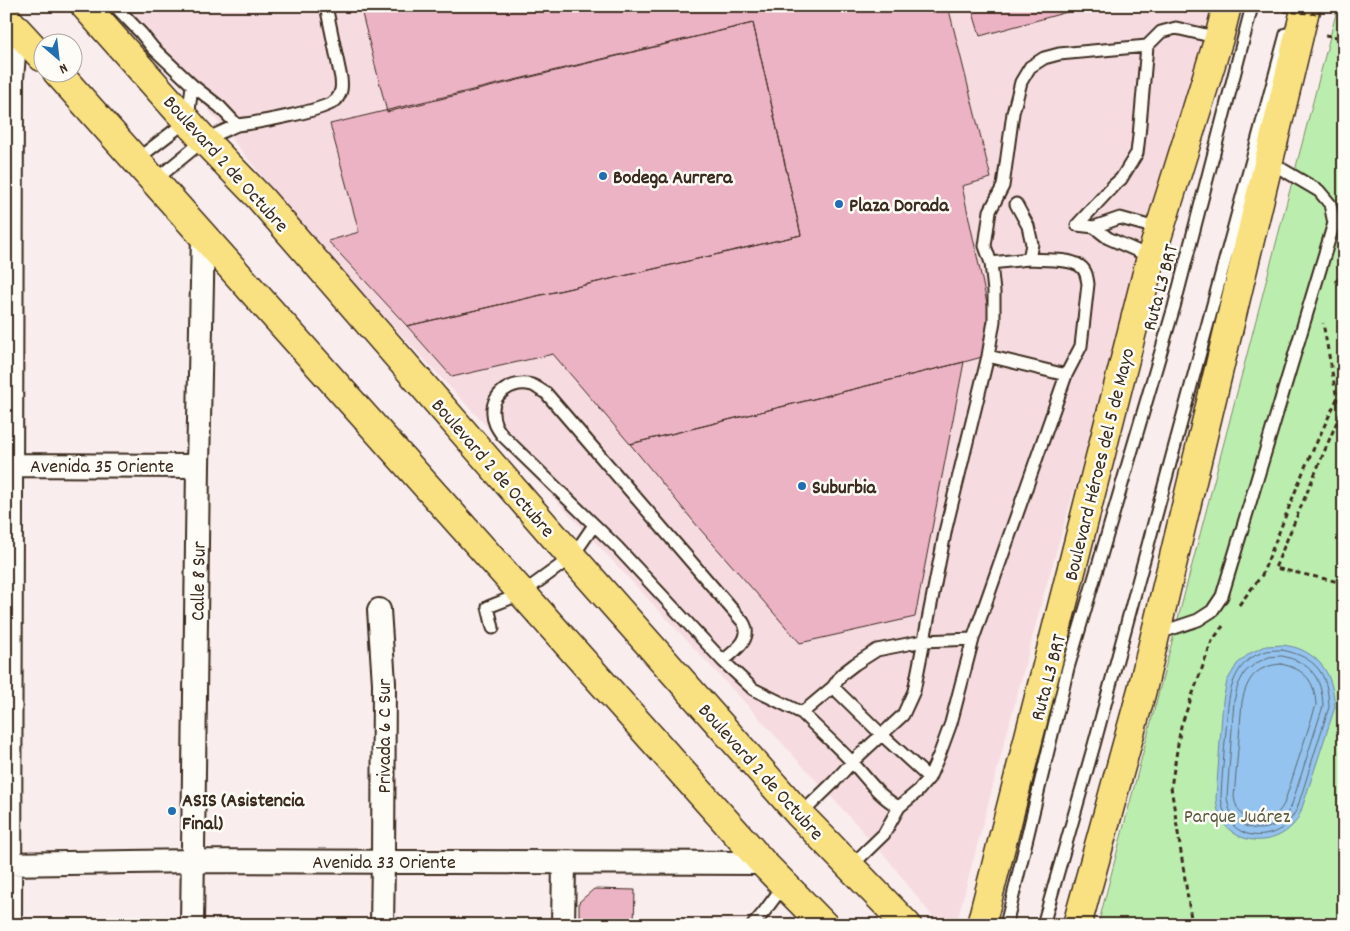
<svg xmlns="http://www.w3.org/2000/svg" width="1350" height="931" font-family="Dekko,sans-serif">
	<style>
		.built { fill: #f6dce1 }
		.green { fill: #bbeeae; stroke: #7b8c66 }
		.water { fill: #93c3ee; stroke: #70869b }
		.lines { fill: none; stroke-linecap: round; stroke-linejoin: round }
		.shore { stroke: #5e6771; stroke-width: 1 }
		.building { fill: #ecb3c4; stroke: #3b2a1e }
		.lane-casing { stroke: #3b2a1e; stroke-width: 15 }
		.street-casing { stroke: #3b2a1e; stroke-width: 26 }
		.primary-casing { stroke: #3b2a1e; stroke-width: 31 }
		.path { stroke: #3b2a1e; stroke-width: 3; stroke-dasharray: 5 4; stroke-linecap: butt }
		.lane { stroke: #fdfcf7; stroke-width: 11 }
		.street { stroke: #fdfcf7; stroke-width: 22 }
		.primary { stroke: #f9e181; stroke-width: 28 }
		.path-bridge { stroke: #3b2a1e; stroke-width: 3; stroke-dasharray: 5 4; stroke-linecap: butt }
		.poi-dot { fill: #1f6fb2; stroke: #fdfcf7; stroke-width: 2 }
		.labels { text-anchor: middle; stroke-width: 5; stroke-linejoin: round; paint-order: stroke }
		.street-label { font-size: 20px; fill: #3b2a1e; stroke: #fdfcf7 }
		.poi-label { font-size: 20px; font-weight: bold; fill: #3b2a1e; stroke: #fdfcf7; text-anchor: start }
		.park-label { font-size: 20px; fill: #5b5b42; stroke: #fdfcf7 }
	</style>
	<rect width="100%" height="100%" fill="#faeded"/>
	<filter id="ink" filterUnits="userSpaceOnUse"><feTurbulence type="fractalNoise" baseFrequency=".02" numOctaves="2"/><feDisplacementMap in="SourceGraphic" scale="10" xChannelSelector="R" yChannelSelector="G"/><feConvolveMatrix kernelMatrix="1 2 1 2 8 2 1 2 1" color-interpolation-filters="sRGB"/></filter>
	<g filter="url(#ink)">
		<path class="built" d="M118 6H1213L1134 286 1045 590 956 925H939L887 858 749 707 320 248 176 70Z"/>
		<path class="green" d="M1338 6H1344V925H1098Z"/>
		<path class="water" d="M1283 645C1289 646 1296 647 1302 650 1327 662 1333 682 1335 707L1301 811C1299 816 1297 821 1293 825 1275 845 1241 846 1224 824 1218 816 1217 807 1216 798L1223 700 1227 681 1237 664 1250 653 1266 646Z"/>
		<g class="lines">
			<path class="shore" d="M1282 650C1316 657 1328 673 1329 707L1297 809C1294 813 1292 818 1289 822 1272 840 1242 841 1228 819 1223 812 1222 805 1221 797 1222 775 1224 753 1226 731 1228 699 1229 661 1267 651 1272 650 1277 650 1282 650Z
				M1282 656C1310 662 1322 677 1323 706L1291 807C1289 810 1287 814 1285 817 1272 833 1245 833 1233 816 1229 810 1228 804 1227 797L1234 701 1238 685 1245 672 1256 663 1269 657Z
				M1281 664C1305 669 1315 681 1316 705L1284 804C1270 830 1239 828 1234 797L1242 702C1247 678 1256 666 1281 664Z"/>
		</g>
		<path class="building" d="M360 6H948L991 178 962 186 990 317 982 357 964 362 630 444 553 354 452 377 407 326 801 235 753 23 387 112Z
			M971 6H1089L980 36Z
			M753 23 801 235 407 326 328 241 359 232 330 124Z
			M964 362 915 617 800 643 699 528 630 444Z
			M594 889 635 890 634 925H579V902Z"/>
		<g class="lines">
			<g class="lane-casing">
				<path id="lane" d="M115 6 141 33 153 48 192 85 220 107 237 125C255 123 325 111 336 100 342 93 342 86 341 78L326 6
					M1147 46 1161 32 1176 28 1219 38
					M136 160 188 120 192 85
					M154 181 204 140 237 125
					M1077 225 1094 227 1120 218 1160 229
					M1094 227 1108 238 1151 257
					M991 263 1029 259
					M988 356 1066 375
					M493 628 488 607 521 594 572 557 594 525
					M1156 634 1198 620 1212 611 1222 596 1334 223 1330 204 1319 191 1268 161
					M723 661C734 651 754 639 743 622L546 393C541 391 536 386 532 385 514 380 491 393 493 413 493 422 497 428 502 435L617 547 723 661 753 689 802 713
					M833 687 802 713C818 729 836 745 852 762 867 778 879 797 899 807L918 791 929 778 940 753 951 723 973 639 1066 375 1081 346 1088 284C1087 277 1086 270 1080 266 1070 258 1042 260 1029 259L1032 244 1028 226 1016 204
					M929 778 882 735 833 687 842 674 855 664 877 650 923 641 973 639
					M800 815 834 782 852 762 903 715 914 691 946 528 988 356 994 321V292L991 263 985 246 990 211 1003 186 1013 113 1021 82 1030 67 1044 58 1059 54 1147 46 1139 136 1137 153 1121 179 1113 186 1077 225
					M850 867 884 834 899 807
					M753 925 764 912 784 885
					M1006 925 1068 668 1174 307 1252 6
					M1043 925 1094 745 1286 34"/>
			</g>
			<g class="street-casing">
				<path id="street" d="M6 465 198 466
					M379 610 384 683 383 861 382 925
					M6 864 193 861 763 863
					M10 925 12 79 16 29
					M192 925 198 466 203 236
					M563 925 564 863"/>
			</g>
			<g class="primary-casing">
				<path id="primary" d="M85 6 204 140 260 198 572 557 800 815 907 925
					M6 18 42 57
					M57 72 763 863 824 925
					M981 925 1151 257 1219 38 1227 6
					M1077 925 1142 690 1306 6"/>
			</g>
			<path class="path" d="M1183 10 1202 8
				M1325 35 1344 38
				M1335 282 1344 274
				M1344 405 1275 568 1344 583
				M1239 605 1262 575 1305 467 1337 399 1323 323
				M1192 925 1171 787 1181 726 1212 641 1223 626"/>
			<use href="#lane" class="lane"/>
			<use href="#street" class="street"/>
			<use href="#primary" class="primary"/>
			<path class="path-bridge" d="M1221 6 1321 14"/>
		</g>
	</g>
	<g class="poi-dot">
		<circle cx="603" cy="176" r="5"/>
		<circle cx="839" cy="204" r="5"/>
		<circle cx="802" cy="486" r="5"/>
		<circle cx="172" cy="811" r="5"/>
	</g>
	<g class="labels">
		<g class="street-label">
			<text transform="translate(227 163) rotate(48)" y="7">Boulevard 2 de Octubre</text>
			<text transform="translate(1159 287) rotate(-75)" y="7">Ruta L3 BRT</text>
			<text transform="translate(1098 464) rotate(-76)" y="7">Boulevard Héroes del 5 de Mayo</text>
			<text x="102" y="472">Avenida 35 Oriente</text>
			<text transform="translate(494 467) rotate(49)" y="7">Boulevard 2 de Octubre</text>
			<text transform="translate(197 581) rotate(-89)" y="7">Calle 8 Sur</text>
			<text transform="translate(1047 677) rotate(-75)" y="7">Ruta L3 BRT</text>
			<text transform="translate(383 736) rotate(-90)" y="7">Privada 6 C Sur</text>
			<text transform="translate(762 771) rotate(48)" y="7">Boulevard 2 de Octubre</text>
			<text x="384" y="868">Avenida 33 Oriente</text>
		</g>
		<g class="poi-label">
			<text x="613" y="183">Bodega Aurrera</text>
			<text x="849" y="211">Plaza Dorada</text>
			<text x="812" y="493">Suburbia</text>
			<text x="182" y="806">ASIS (Asistencia<tspan x="182" dy="23">Final)</tspan></text>
		</g>
		<g class="park-label">
			<text x="1237" y="822">Parque Juárez</text>
		</g>
	</g>
	<rect width="1350" height="931" fill="none" stroke="#fdfcf7" stroke-width="25"/>
	<rect x="12" y="12" width="1325" height="906" fill="none" stroke="#3b2a1e" stroke-width="2" filter="url(#ink)"/>
	<g transform="translate(58 58) rotate(152)"><circle r="24" fill="#fdfcf7" stroke="#afa8a0"/>
	<path d="M0-4L9 19L0 12L-9 19Z" fill="#1f6fb2"/>
	<text y="-8" font-size="14" font-weight="bold" text-anchor="middle" fill="#3b2a1e">N</text>
	</g>
</svg>
